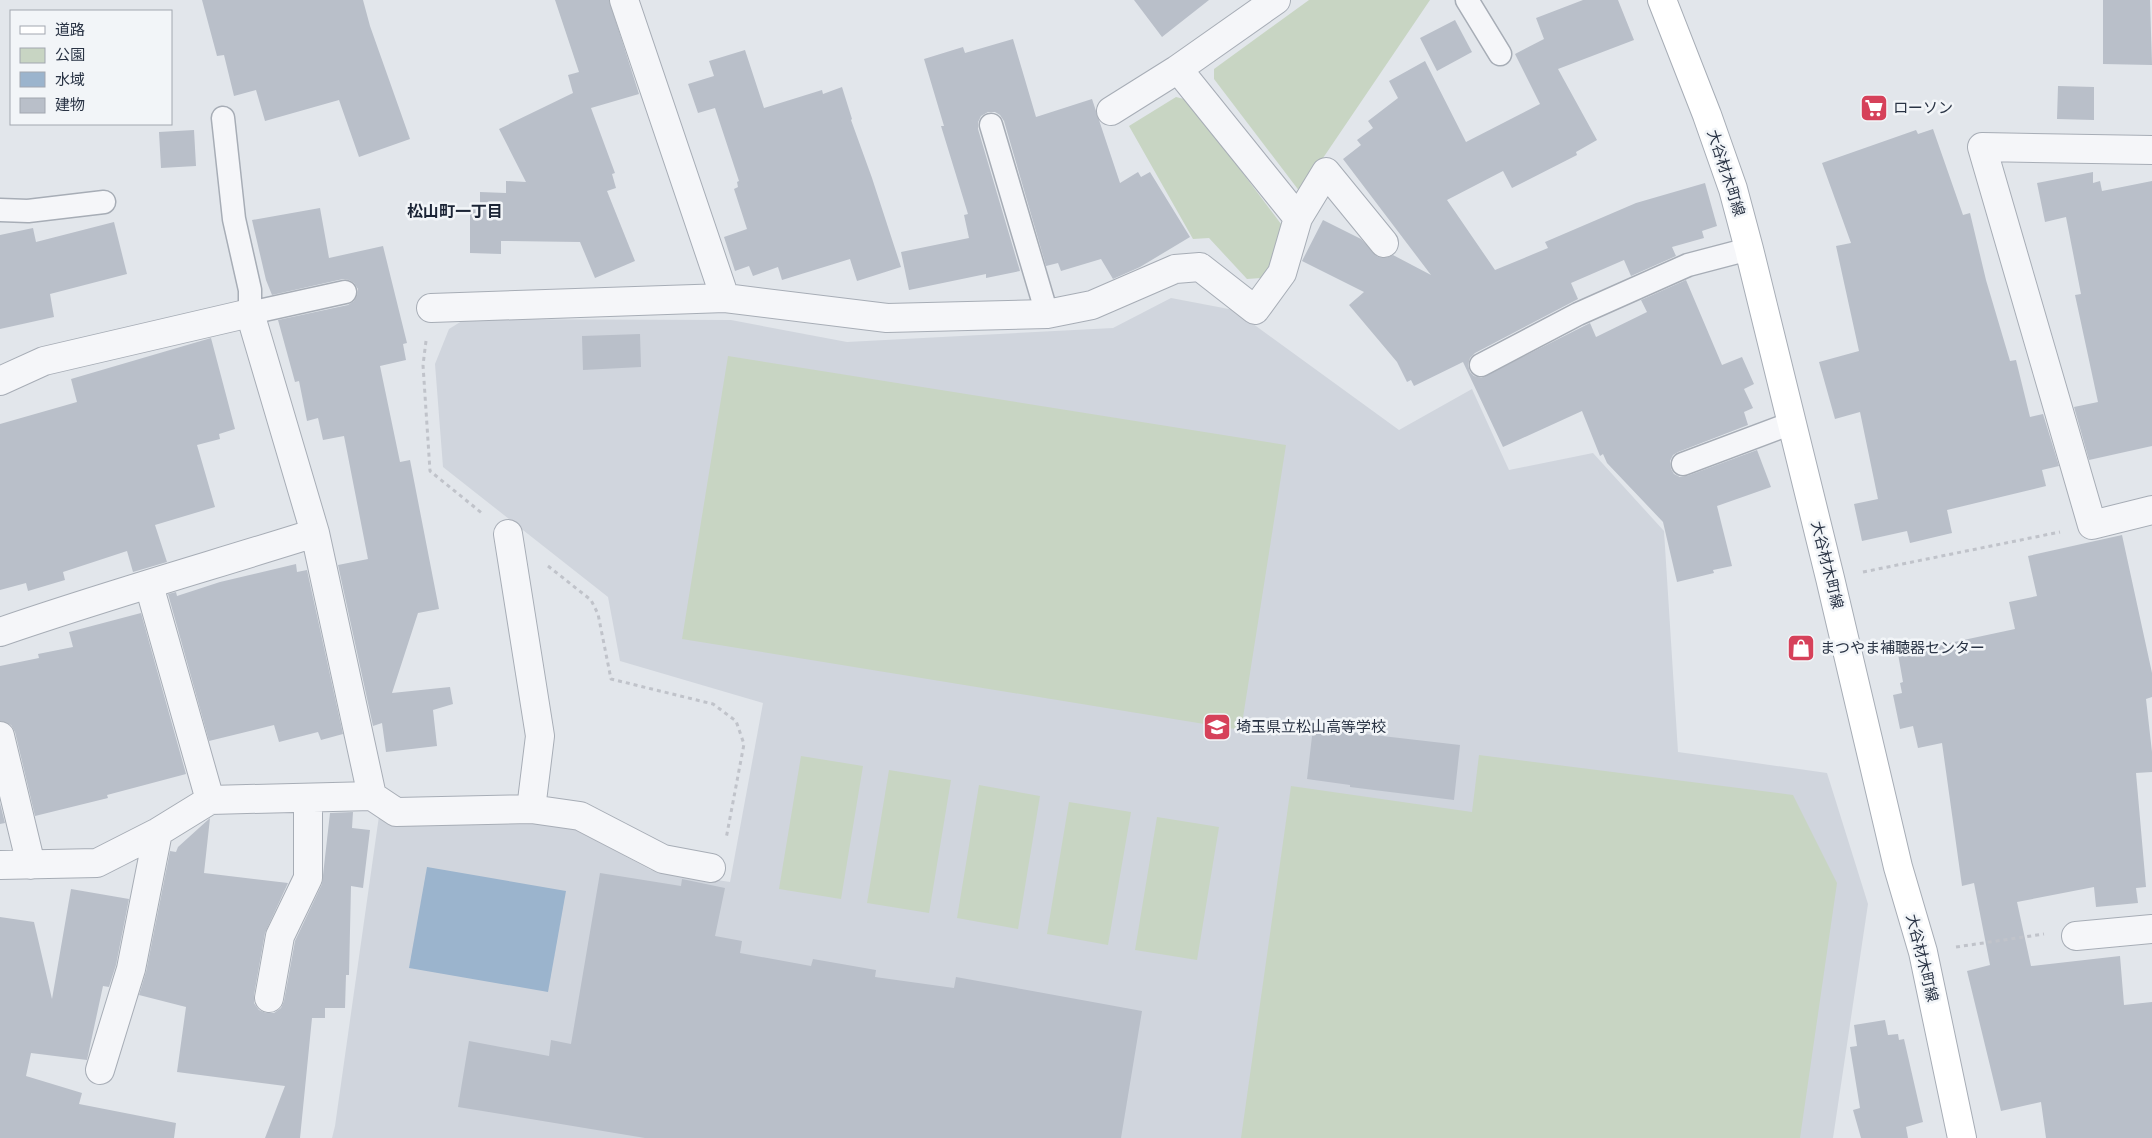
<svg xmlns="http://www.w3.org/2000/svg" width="2152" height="1138" font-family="'Open Sans','Noto Sans JP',sans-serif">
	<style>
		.built { fill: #d0d5dd }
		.green { fill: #c8d5c3 }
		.water { fill: #9bb4cd }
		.building { fill: #b9bfc9 }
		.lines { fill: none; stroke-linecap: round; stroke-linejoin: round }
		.service-casing { stroke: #a7adb6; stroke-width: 25 }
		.minor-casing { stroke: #a7adb6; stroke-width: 30 }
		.secondary-casing { stroke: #a7adb6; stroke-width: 30 }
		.path { stroke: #c0c3ca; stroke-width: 3; stroke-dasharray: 4 4; stroke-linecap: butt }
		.service { stroke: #f5f6f9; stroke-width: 22 }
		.minor { stroke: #f5f6f9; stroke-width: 28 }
		.secondary { stroke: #fff; stroke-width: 28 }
		.labels { text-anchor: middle; stroke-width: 5; stroke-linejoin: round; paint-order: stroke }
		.poi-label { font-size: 15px; fill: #293344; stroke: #f2f5f8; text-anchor: start }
		.street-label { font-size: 15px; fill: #293344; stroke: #f2f5f8 }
		.neighbourhood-label { font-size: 16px; font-weight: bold; fill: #1b2435; stroke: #f2f5f8 }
	</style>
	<rect width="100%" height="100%" fill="#e2e6eb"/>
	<path class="built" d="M1171 298 1234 310 1399 430 1472 389 1509 470 1593 453 1664 531 1678 752 1827 773 1868 904 1833 1138H332L335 1126 379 816 438 825 547 824 571 827 651 870 730 882 763 703 620 661 608 597 443 467 435 364 449 329 465 319 731 320 847 342 1113 328Z"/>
	<path class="green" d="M1309 0H1430L1300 192 1214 79V69Z
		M1176 97 1188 100 1284 228 1273 267 1261 278 1247 279 1209 238 1193 239 1129 126Z
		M728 356 1286 445 1241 730 682 639Z
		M1479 755 1793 795 1837 883 1800 1138H1241L1291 786 1472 812Z
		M801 756 863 766 841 899 779 889Z
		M889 770 951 780 929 913 867 903Z
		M979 785 1040 796 1018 929 957 918Z
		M1069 802 1131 812 1108 945 1047 934Z
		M1157 817 1219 827 1197 960 1135 950Z"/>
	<path class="water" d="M427 867 566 891 548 992 409 968Z"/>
	<path class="building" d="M202 0H363L370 26 410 139 359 157 339 100 265 121 256 90 234 96 224 55 217 56Z
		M555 0H609L639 94 591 108 615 173 612 174 616 188 607 191 635 261 595 278 580 242 501 241V254L470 253V207L480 208V192L506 193V181L526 182 499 129 573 93 568 75 579 72Z
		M1134 0H1209L1162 37Z
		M1583 0H1618L1634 40 1558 69 1597 140 1576 152 1577 155 1512 188 1503 171 1447 200 1495 270 1548 248 1545 242 1636 203 1705 183 1717 226 1702 231 1704 238 1672 247 1676 256 1631 276 1624 260 1571 283 1578 299 1475 353 1470 358 1468 365 1470 372 1474 376 1481 378 1590 323 1596 337 1647 312 1641 300 1686 280 1722 365 1742 357 1754 384 1744 389 1753 408 1744 412 1748 425 1678 452 1673 455 1670 461 1671 469 1674 474 1680 477 1687 476 1757 450 1771 487 1717 506 1732 566 1713 570 1714 573 1677 582 1663 522 1607 463 1603 454 1600 456 1582 411 1503 447 1463 362 1414 386 1411 380 1407 382 1397 362 1349 305 1364 292 1302 261 1323 220 1361 239 1378 257 1386 258 1393 255 1431 275 1343 159 1361 145 1357 140 1373 128 1368 121 1398 98 1389 81 1425 61 1466 142 1540 104 1515 54 1544 39 1536 18Z
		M2103 0H2150L2152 65 2103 64Z
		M1455 20 1472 52 1437 71 1420 38Z
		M1013 39 1036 117 1092 99 1120 183 1138 172 1141 177 1150 172 1190 237 1140 267 1113 279 1101 259 1061 271 1058 263 1046 266 1004 121 1000 115 995 112H988L981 116 978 122V129L1020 271 986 278V274L909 290 901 252 969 238 964 215 968 214 941 126H944L924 59 963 47 965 53Z
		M745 50 764 108 822 90 823 94 842 87 852 119 851 120 872 178 901 267 857 281 850 259 782 280 778 267 753 276 749 266 735 271 724 237 747 229 734 189 738 187 737 182 739 181 715 108 698 113 688 84 714 76 709 61Z
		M2058 86 2094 87V120L2057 119Z
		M1933 129 1963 215 1970 213 1986 280 2010 361 2016 360 2030 417 2043 414 2059 466 2042 470 2046 486 1947 510 1952 533 1910 543 1907 531 1862 541 1854 504 1878 499 1860 412 1835 419 1819 362 1859 351 1836 246 1851 243 1822 163 1916 130 1918 134Z
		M194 130 196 166 161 168 159 132Z
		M2093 172V183L2100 181 2102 191 2152 181V446L2089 460 2074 407 2098 402 2075 295 2081 294 2066 217 2045 222 2037 183Z
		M320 208 329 258 383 246 407 343 403 344 406 360 380 366 400 462 410 460 439 609 418 613 392 693 450 687 453 704 433 710 437 746 386 752 382 723 373 726 338 565 368 559 344 436 323 440 318 418 307 421 299 381 295 382 278 320 348 305 354 301 357 296 358 289 354 283 349 280 343 279 272 295 266 280 252 220Z
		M114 222 127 274 50 294 54 317 0 329V235L33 228 36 242Z
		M640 334 641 367 583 370 582 336Z
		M211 338 235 429 219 434 220 439 197 445 215 507 155 525 167 562 133 572 127 551 63 572 65 580 28 591 26 583 0 590V424L77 402 71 379Z
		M2122 535 2152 673V697L2146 699 2152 752V772L2136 773 2146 887 2136 888 2138 903 2096 907 2094 887 2017 902 2031 966 2120 956 2124 1005 2152 1002V1138H2046L2041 1102 2001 1111 1967 971 1990 965 1974 883 1962 886 1942 743 1918 748 1913 726 1900 729 1893 695 1902 693 1900 683 1903 682 1898 654 2015 629 2009 602 2037 596 2028 556Z
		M296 564 297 572 307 570 343 734 321 740 318 732 279 742 274 725 209 741 168 594 176 592 177 596 220 582Z
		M141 613 186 774 107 795 108 798 35 816 15 732 11 725 0 721V666L39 658 38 654 73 647 69 632Z
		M1313 728 1460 745 1454 800 1350 787V785L1307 779Z
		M0 803 5 823 0 824Z
		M353 812 352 828 370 830 363 888 351 886 349 975H346L345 1008H325V1018H312L300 1138H265L285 1086 177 1072 186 1007 139 995 146 972 170 851 176 852 178 847 210 818 204 873 288 883 265 933 254 995V1003L259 1010 266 1013H274L281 1008 284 1001 295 941 322 884 330 813Z
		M600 873 681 886 682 879 725 888 715 936 742 941 740 953 811 966 813 959 876 970 875 977 954 988 956 977 1142 1011 1121 1138H645L458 1107 469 1041 549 1056 551 1040 571 1044Z
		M71 889 129 899 116 965 109 987 103 986 87 1060 31 1053 26 1076 82 1093 79 1104 176 1123 174 1138H0V917L34 922 52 999Z
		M1885 1020 1888 1035 1898 1034 1899 1040 1904 1039 1923 1122 1906 1127 1908 1138H1861L1853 1110 1860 1108 1850 1047 1857 1046 1854 1025Z"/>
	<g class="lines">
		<g class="service-casing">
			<path id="service" d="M1467 0 1500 54
				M223 118 234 219 250 290V313L345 292
				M991 125 1047 314
				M0 210 28 211 104 202
				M1481 365 1578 314 1688 265 1749 249
				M1683 464 1792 423"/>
		</g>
		<g class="minor-casing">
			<path id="minor" d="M624 0 725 298
				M1111 111 1178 69
				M2152 150 1982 147 2092 525 2152 510
				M1298 218 1326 172 1384 243
				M431 308 725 298 887 318 1047 314 1092 305 1175 269 1200 267 1255 310 1282 273 1298 218 1178 69 1276 0
				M0 381 44 361 250 313 315 533 372 796 210 800 158 832 97 863 0 865
				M508 534 540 736 531 809
				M149 585 210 800
				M0 632C104 596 210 566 315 533
				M0 736 31 865
				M372 796 396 812 531 809 580 816 663 859 711 868
				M2076 936 2152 929
				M269 998 280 936 308 878V799
				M100 1070 131 969 158 832"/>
		</g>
		<g class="secondary-casing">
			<path id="secondary" d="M1662 0 1707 115 1733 189 1749 249 1830 578 1898 867 1923 952 1962 1138"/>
		</g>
		<path class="path" d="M426 341 423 365 430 471 483 514
			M548 566 591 600 598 614 611 679 713 704 736 721 744 744 726 839
			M1863 572 2060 532
			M1956 947 2044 934"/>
		<use href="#service" class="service"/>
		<use href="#minor" class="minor"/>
		<use href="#secondary" class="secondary"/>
	</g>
	<defs>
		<g id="supermarket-square" transform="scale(1.4375)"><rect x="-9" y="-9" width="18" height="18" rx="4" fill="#d6415a" stroke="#f2f5f8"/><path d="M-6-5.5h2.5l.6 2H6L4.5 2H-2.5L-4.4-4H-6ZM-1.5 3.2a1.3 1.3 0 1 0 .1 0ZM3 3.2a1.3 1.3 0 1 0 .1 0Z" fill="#fff"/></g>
		<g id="shop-square" transform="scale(1.4375)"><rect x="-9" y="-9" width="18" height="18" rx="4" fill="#d6415a" stroke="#f2f5f8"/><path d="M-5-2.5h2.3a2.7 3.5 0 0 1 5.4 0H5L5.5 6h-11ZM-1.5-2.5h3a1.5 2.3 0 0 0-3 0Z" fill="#fff"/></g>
		<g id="school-square" transform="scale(1.4375)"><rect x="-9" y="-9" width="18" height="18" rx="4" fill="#d6415a" stroke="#f2f5f8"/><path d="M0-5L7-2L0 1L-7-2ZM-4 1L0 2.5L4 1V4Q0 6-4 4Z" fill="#fff"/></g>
	</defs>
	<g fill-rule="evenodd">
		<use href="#supermarket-square" x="1874" y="108"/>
		<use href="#shop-square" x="1801" y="648"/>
		<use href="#school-square" x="1217" y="727"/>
	</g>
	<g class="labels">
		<g class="poi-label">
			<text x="1893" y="113">ローソン</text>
			<text x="1820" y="653">まつやま補聴器センター</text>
			<text x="1236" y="732">埼玉県立松山高等学校</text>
		</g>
		<g class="street-label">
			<text transform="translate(1726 173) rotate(72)" y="5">大谷材木町線</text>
			<text transform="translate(1827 565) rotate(76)" y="5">大谷材木町線</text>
			<text transform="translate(1922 958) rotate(76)" y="5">大谷材木町線</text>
		</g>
		<g class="neighbourhood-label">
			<text x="455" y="217">松山町一丁目</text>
		</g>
	</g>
	<rect x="10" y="10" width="162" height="115" fill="#f2f5f8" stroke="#a2a7b0"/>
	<rect x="20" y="26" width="25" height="8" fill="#ffffff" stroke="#a2a7b0"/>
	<text x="55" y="35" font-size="15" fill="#293344">道路</text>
	<rect x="20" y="48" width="25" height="15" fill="#c8d5c3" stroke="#a2a7b0"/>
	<text x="55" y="60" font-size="15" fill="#293344">公園</text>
	<rect x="20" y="72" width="25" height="15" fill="#9bb4cd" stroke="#a2a7b0"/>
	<text x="55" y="85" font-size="15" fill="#293344">水域</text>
	<rect x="20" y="98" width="25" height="15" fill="#b9bfc9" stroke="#a2a7b0"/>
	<text x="55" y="110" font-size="15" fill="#293344">建物</text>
</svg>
